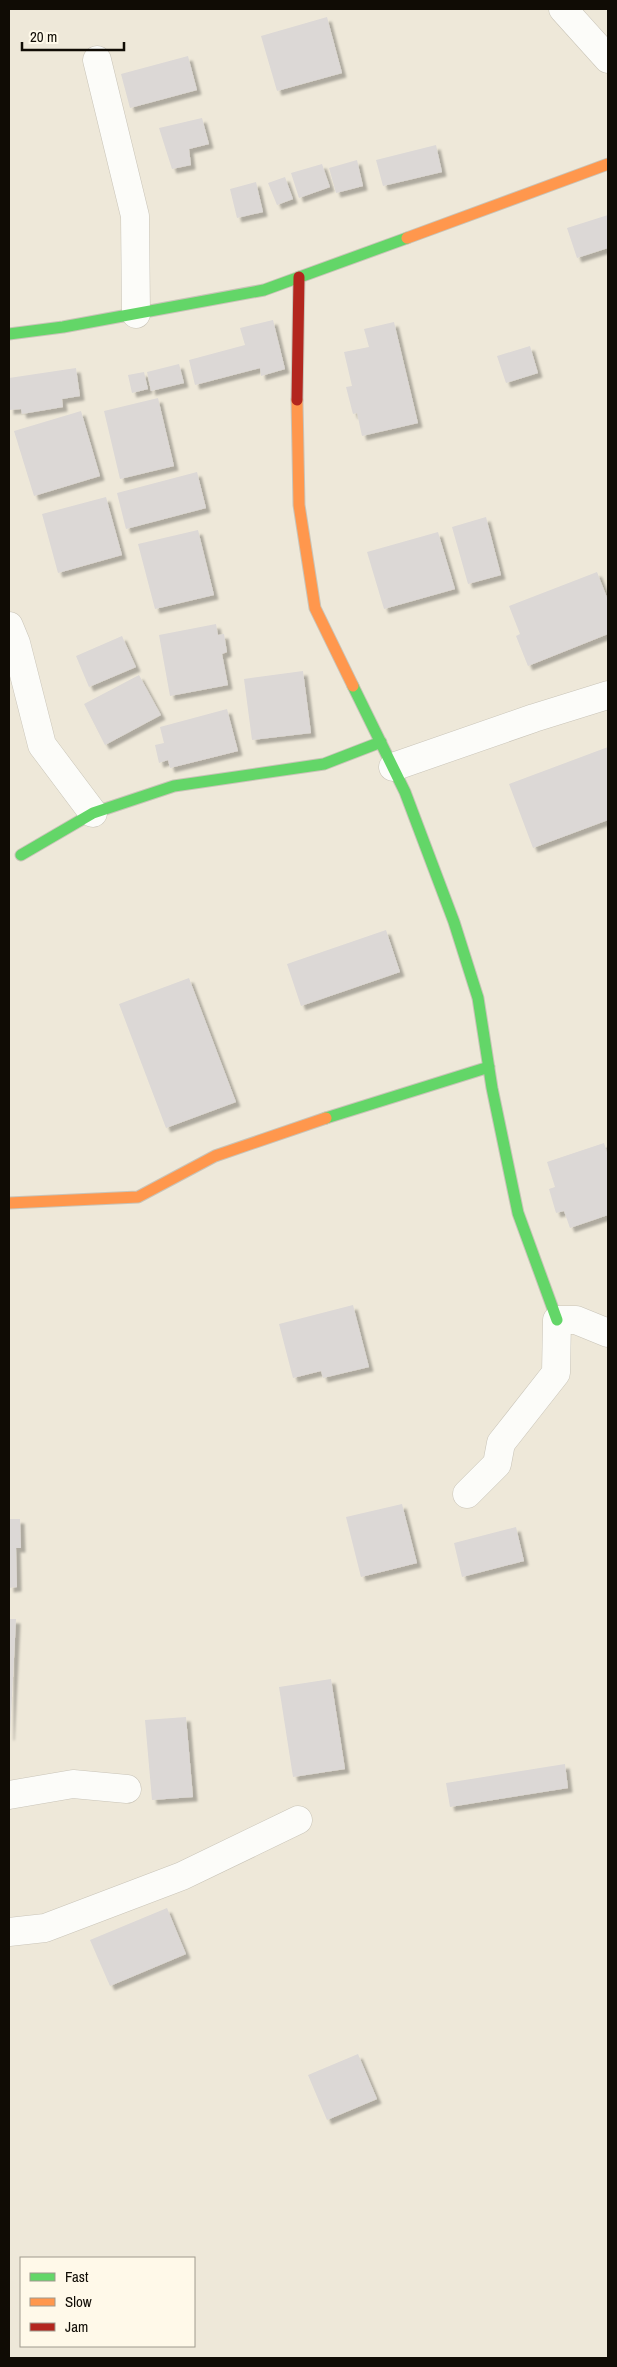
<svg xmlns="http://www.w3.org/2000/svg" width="617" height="2367" font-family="'Archivo Narrow',sans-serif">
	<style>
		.building { fill: #dcd8d6; filter: url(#shadow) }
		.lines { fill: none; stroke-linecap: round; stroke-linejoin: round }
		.street-casing { stroke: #c9c4b8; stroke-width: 29 }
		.fast-casing { stroke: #c9c4b8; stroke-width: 13 }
		.slow-casing { stroke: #c9c4b8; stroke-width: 13 }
		.jam-casing { stroke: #c9c4b8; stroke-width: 13 }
		.street { stroke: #fcfcf9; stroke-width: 28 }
		.fast { stroke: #63d668; stroke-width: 11 }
		.slow { stroke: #ff974d; stroke-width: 11 }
		.jam { stroke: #b3261e; stroke-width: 11 }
	</style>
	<defs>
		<filter id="shadow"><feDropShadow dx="4.5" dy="4.5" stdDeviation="1" flood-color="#0004"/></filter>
	</defs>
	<rect width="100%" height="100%" fill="#eee8d9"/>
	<path class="building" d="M327 17 342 73 277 91 261 36Z
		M188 56 197 90 130 108 121 74Z
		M202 118 209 144 189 149 191 165 172 169 159 128Z
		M436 145 442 172 383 186 376 160Z
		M357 160 363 186 336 193 329 168Z
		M322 164 330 187 299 198 291 173Z
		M285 177 293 199 277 205 268 183Z
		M256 182 263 212 237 218 230 189Z
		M608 215V248L577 258 567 228Z
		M273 320 285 369 261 376 260 368 195 385 189 360 245 345 240 328Z
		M394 322 418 423 362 436 357 413 353 414 346 387 352 386 344 352 369 347 364 329Z
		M530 346 538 373 506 383 497 356Z
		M179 364 184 383 151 391 147 372Z
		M76 368 80 396 62 399 63 407 22 414 21 409 9 410V378Z
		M144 372 148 389 132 393 128 375Z
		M158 398 174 466 120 479 104 411Z
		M81 411 100 476 34 496 14 431Z
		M197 472 206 508 126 529 117 493Z
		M106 497 122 555 58 573 42 514Z
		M486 517 501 575 468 584 452 527Z
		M198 530 214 595 155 609 138 544Z
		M438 532 455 589 384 609 367 552Z
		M597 572 608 600V634L528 666 516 636 520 634 509 606Z
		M216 624 218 635 224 634 227 652 222 654 228 685 170 696 159 635Z
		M122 636 136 667 89 687 76 656Z
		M303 671 311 733 252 740 244 679Z
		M139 675 161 715 105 745 84 704Z
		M227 709 238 751 170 768 168 760 159 763 155 745 164 743 160 727Z
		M608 747V820L533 848 509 784Z
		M386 930 400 972 301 1006 287 964Z
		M189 978 236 1102 166 1128 119 1004Z
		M604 1143 608 1155V1215L570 1228 564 1211 556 1213 549 1189 555 1187 547 1162Z
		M353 1305 369 1367 323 1378 321 1371 293 1378 279 1324Z
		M402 1504 417 1563 361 1577 346 1517Z
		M9 1519H20L21 1548H16L17 1587 9 1588Z
		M516 1527 524 1561 462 1577 454 1543Z
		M9 1619H16L10 1736H9Z
		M331 1679 345 1769 293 1777 279 1687Z
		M186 1717 193 1797 152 1800 145 1720Z
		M565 1764 568 1788 450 1807 446 1783Z
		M167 1908 186 1954 110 1986 90 1940Z
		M358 2054 377 2099 327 2120 308 2075Z"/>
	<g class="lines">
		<g class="street-casing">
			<path id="street" d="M563 9 608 59
				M97 60 135 216 136 314
				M9 626 16 643 42 745 93 813
				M393 767 534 718 608 695
				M467 1494 497 1464 501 1443 556 1373 557 1320H576L608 1333
				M9 1795 73 1784 127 1789
				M9 1932 45 1928 182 1876 298 1820"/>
		</g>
		<g class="fast-casing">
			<path id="fast" d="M9 334 63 327 264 290 407 238
				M353 686 405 792 454 922 478 998 492 1088 518 1213 557 1320
				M21 855 93 813 174 786 324 764 381 742
				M326 1118 489 1067"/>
		</g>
		<g class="slow-casing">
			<path id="slow" d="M407 238 608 164
				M297 400 299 505 315 608 353 686
				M9 1203 138 1197 215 1156 326 1118"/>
		</g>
		<g class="jam-casing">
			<path id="jam" d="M297 400 299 277"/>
		</g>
		<use href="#street" class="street"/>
		<use href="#fast" class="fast"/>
		<use href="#slow" class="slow"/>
		<use href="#jam" class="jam"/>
	</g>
	<rect width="617" height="2367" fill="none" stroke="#100c05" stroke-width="20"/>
	<rect x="20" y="2257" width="175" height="90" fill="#fff9e9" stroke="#9f9a8e"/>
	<rect x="30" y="2273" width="25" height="8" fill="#63d668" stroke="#9f9a8e"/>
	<text x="65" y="2282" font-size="15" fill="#100c05">Fast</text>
	<rect x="30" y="2298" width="25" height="8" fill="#ff974d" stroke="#9f9a8e"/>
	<text x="65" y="2307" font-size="15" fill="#100c05">Slow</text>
	<rect x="30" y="2323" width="25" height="8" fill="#b3261e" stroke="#9f9a8e"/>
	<text x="65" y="2332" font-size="15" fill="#100c05">Jam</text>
	<path d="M22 42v8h102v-8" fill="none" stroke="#100c05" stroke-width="2.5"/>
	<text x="30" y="42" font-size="15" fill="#100c05" stroke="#fff9e9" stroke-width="4" paint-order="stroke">20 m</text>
</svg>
